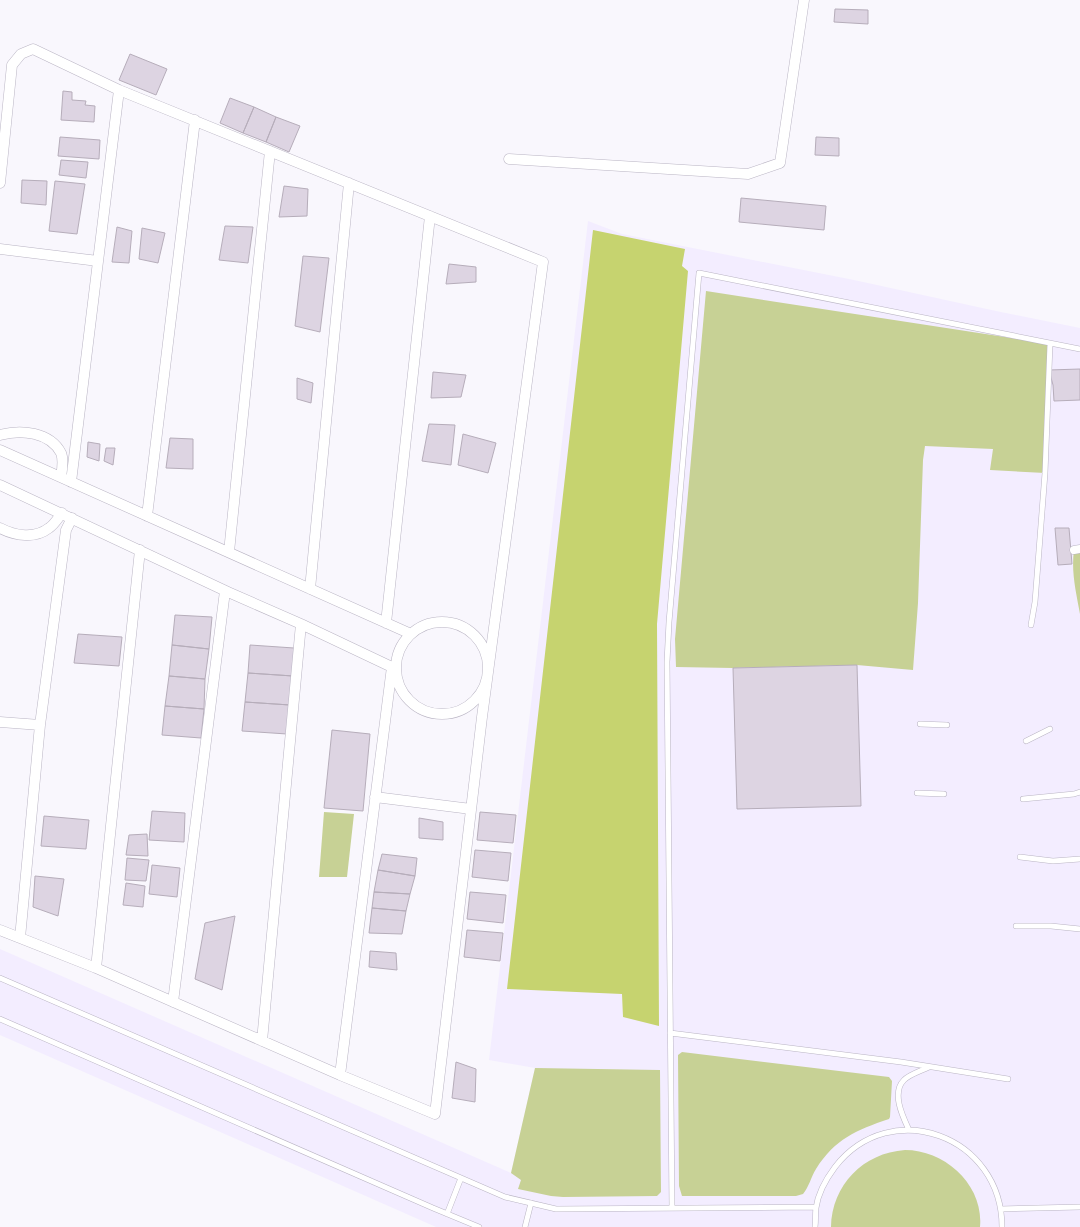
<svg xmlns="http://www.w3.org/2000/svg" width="1080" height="1227" font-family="'Alegreya Sans',sans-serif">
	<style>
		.built { fill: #f3edff }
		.green { fill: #c7d195 }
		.forest { fill: #c6d36f }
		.building { fill: #ddd4e2; stroke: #b6adba }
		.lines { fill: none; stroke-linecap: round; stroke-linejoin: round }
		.service-casing { stroke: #bab5c4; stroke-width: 6 }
		.pedestrian-casing { stroke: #bab5c4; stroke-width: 9 }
		.minor-casing { stroke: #bab5c4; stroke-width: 11 }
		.service { stroke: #fff; stroke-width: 5 }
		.pedestrian { stroke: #fff; stroke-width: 8 }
		.minor { stroke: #fff; stroke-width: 10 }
	</style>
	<rect width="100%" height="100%" fill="#f9f7fd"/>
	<path class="built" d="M588 221 622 234 854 280 996 311 1080 328V1227H436L0 1035V949L511 1173 535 1068 489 1060Z"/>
	<path class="green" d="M706 291 1050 344 1045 473 990 470 993 449 925 446 923 460 918 603 913 670 857 665 733 668 676 667 675 639Z
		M1080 549V614C1076 592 1071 572 1074 550Z
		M324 812 354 814 347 877H319Z
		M682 1052 889 1077 892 1081 890 1117 889 1119C856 1130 835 1139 816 1169 811 1177 809 1187 803 1194L796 1196H682L679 1186 678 1055Z
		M535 1068 660 1070 661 1192 657 1196 563 1197 551 1196 518 1189 521 1180 511 1173Z
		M905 1150C945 1150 984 1185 980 1227H831C832 1185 863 1153 905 1150Z"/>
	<path class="forest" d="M593 230 685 249 682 266 688 271 657 624 659 1026 623 1017 622 994 507 989Z"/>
	<path class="building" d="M835 9 868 10V24L834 22Z
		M130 54 167 69 156 95 119 80Z
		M63 91 72 92V100L86 101 85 105 95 106 94 122 61 120Z
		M230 98 254 107 243 133 220 123Z
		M254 107 276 117 266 142 243 133Z
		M276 117 300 126 289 152 266 142Z
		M60 137 100 140 99 159 58 156Z
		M816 137 839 138V156L815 155Z
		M61 160 88 162 86 178 59 175Z
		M22 180 47 181 46 205 21 203Z
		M55 181 85 184 77 234 49 231Z
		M284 186 308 189 307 216 279 217Z
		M741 198 826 206 824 230 739 222Z
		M225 226 253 227 248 263 219 260Z
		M117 227 132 231 129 263 112 262Z
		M142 228 165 233 158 263 139 259Z
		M303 256 329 258 320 332 295 326Z
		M449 264 476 267V282L446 284Z
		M1080 369V400L1054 401 1053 385 1049 370Z
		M433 372 466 375 461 397 431 398Z
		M297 378 313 383 311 403 297 399Z
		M429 424 455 425 451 465 422 461Z
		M463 434 496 443 488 473 458 465Z
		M170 438 193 439V469L166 468Z
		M88 442 100 444 99 461 87 457Z
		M106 448H115L113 465 104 461Z
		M1055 528H1069L1072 564 1058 565Z
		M175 615 212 617 209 649 172 645Z
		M78 634 122 637 119 666 74 663Z
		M172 645 209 649 205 679 169 676Z
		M250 645 294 648 293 676 248 673Z
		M857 665 861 806 737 809 733 668Z
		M248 673 293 676 290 705 245 702Z
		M169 676 205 679 204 709 165 706Z
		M245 702 290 705 287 734 242 731Z
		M165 706 204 709 201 738 162 735Z
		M332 730 370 734 363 811 324 808Z
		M152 811 185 813 184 842 149 840Z
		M480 812 516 815 513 843 477 840Z
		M44 816 89 820 86 849 41 846Z
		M419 818 443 822V840L419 838Z
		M147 834 148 856 126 855 129 835Z
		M475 850 511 853 508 881 472 877Z
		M382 854 417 858 415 876 378 870Z
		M127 858 149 860 146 881 125 880Z
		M152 865 180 868 177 897 149 894Z
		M378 870 415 876 410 894 374 892Z
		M35 876 64 879 58 916 33 907Z
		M126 883 145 886 143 907 123 905Z
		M374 892 410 894 406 911 372 908Z
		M470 892 506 895 503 923 467 919Z
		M372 908 406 911 402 934 369 933Z
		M235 916 222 990 195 979 205 923Z
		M467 930 503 933 500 961 464 957Z
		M370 951 396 953 397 970 369 967Z
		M456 1062 476 1069 475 1102 452 1098Z"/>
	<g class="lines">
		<g class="service-casing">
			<path id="service" d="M1031 625 1035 602 1045 473 1050 344
				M920 724 947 725
				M1026 741 1050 729
				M917 793 944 794
				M1023 799 1074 794 1080 792
				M1020 857 1053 861 1080 859
				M1016 926H1051L1080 929
				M0 978 505 1197 556 1209 816 1207
				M0 1019 433 1208 479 1227
				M670 1033 901 1062 1008 1079
				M909 1130C903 1117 891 1093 904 1080 910 1074 921 1071 929 1067
				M672 1208 667 662 669 622 699 273 1080 349
				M1001 1209 1080 1207
				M447 1214 461 1178
				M525 1227 531 1203
				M815 1227C816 1221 815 1214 816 1208 818 1193 826 1179 835 1167 891 1095 1002 1136 1002 1227"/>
		</g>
		<g class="pedestrian-casing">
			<path id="pedestrian" d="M1074 550 1080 549"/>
		</g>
		<g class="minor-casing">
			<path id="minor" d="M509 159 748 174 780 163 804 0
				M0 183 12 65 21 54 33 49 119 90 543 262 482 717 435 1114 340 1075 96 968 0 930
				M0 249 98 261
				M0 435C21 429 50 432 61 453 64 460 62 470 61 477
				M0 450 411 634
				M71 482 119 90
				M0 485 228 592 301 624 396 669
				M147 516 195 120
				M0 528C15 536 35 539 49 528 54 525 58 518 62 513
				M229 552 270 151
				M310 589 349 183
				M396 668a46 46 0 1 1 92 0a46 46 0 1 1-92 0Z
				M386 623 430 216
				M0 722 40 725
				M375 797 471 809
				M20 938 40 725 66 530 72 518
				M96 968 140 550
				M173 1002 225 591
				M262 1041 301 624
				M340 1075 392 667"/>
		</g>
		<use href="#service" class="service"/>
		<use href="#pedestrian" class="pedestrian"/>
		<use href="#minor" class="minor"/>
	</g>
</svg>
